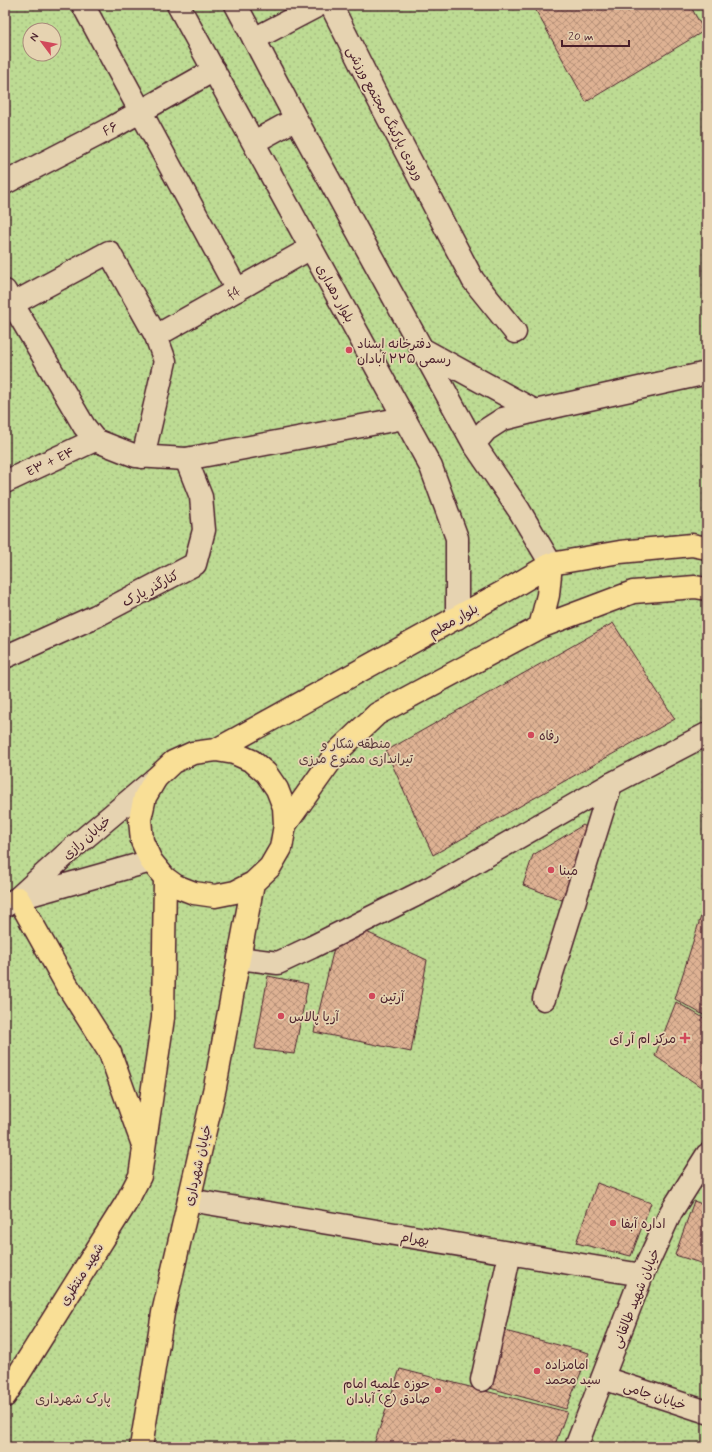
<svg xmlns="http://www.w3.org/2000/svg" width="712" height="1452" font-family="Mynerve,'Playpen Sans Arabic',sans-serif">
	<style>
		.park { fill: url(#park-dots); stroke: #847d5f; fill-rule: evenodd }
		.building { fill: url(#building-cross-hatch); stroke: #4a1f2b }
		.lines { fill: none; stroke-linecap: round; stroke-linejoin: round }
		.street-casing { stroke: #4a1f2b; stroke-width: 25 }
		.secondary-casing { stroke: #4a1f2b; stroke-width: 25 }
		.primary-casing { stroke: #4a1f2b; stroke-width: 25 }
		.street { stroke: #e6d3b1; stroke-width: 22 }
		.secondary { stroke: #e6d3b1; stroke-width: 22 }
		.primary { stroke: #f9df96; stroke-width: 22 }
		.poi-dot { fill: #d1495b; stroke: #e6d3b1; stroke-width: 1.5 }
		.labels { text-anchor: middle; stroke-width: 3.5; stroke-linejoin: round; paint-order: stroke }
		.street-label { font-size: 13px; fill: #4a1f2b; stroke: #e6d3b1 }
		.poi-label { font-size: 13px; fill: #4a1f2b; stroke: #e6d3b1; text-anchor: start }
		.park-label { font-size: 13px; fill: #5b3b3b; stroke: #e6d3b1 }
	</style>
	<defs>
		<pattern id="park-dots" width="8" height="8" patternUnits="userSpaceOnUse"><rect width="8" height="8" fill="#bddb93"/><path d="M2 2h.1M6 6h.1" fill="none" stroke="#a4bc7f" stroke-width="1.8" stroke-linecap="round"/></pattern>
		<pattern id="building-cross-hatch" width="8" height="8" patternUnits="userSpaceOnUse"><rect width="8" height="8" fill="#deb293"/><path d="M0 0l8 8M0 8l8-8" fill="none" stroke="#b69078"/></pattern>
	</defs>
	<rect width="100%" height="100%" fill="#e6d3b1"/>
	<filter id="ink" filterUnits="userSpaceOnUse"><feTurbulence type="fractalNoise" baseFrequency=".025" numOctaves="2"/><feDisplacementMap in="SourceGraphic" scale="8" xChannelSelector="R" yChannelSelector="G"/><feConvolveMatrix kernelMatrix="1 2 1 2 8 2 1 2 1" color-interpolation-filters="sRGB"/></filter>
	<g filter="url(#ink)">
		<path class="park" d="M5 5H707V1447H5ZM30 30H54V54H30Z"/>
		<path class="building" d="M533 5H690L704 31 586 102Z
			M613 623 675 719 433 855 386 751Z
			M583 825 589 829 562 900 523 885 533 855Z
			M707 897V1017L675 999Z
			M362 930 427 960 411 1052 314 1032 334 948Z
			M268 976 308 984 294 1054 255 1049Z
			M676 1002 707 1020V1091L655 1056Z
			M597 1183 651 1203 631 1256 576 1243Z
			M694 1201 707 1206V1265L675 1255Z
			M501 1330 589 1353 566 1409 490 1388Z
			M400 1369 567 1412 554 1447H373Z"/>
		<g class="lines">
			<g class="street-casing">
				<g id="street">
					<path d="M83 5 237 290"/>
					<path d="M331 5 373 89 473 280 515 332"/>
					<path d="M254 39 319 5"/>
					<path d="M5 183 113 127 214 70"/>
					<path d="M5 291 84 426 95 440 136 456 186 459 404 418"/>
					<path d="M5 308 109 252 156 336 165 361 143 457"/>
					<path id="s1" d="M156 336 311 248"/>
					<path d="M5 482 95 440"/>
					<path d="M5 657 96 616 195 564 204 530 201 497 186 459"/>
					<path d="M239 958 278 963 312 947 430 888 611 784 707 734"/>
					<path d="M544 999 611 784"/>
					<path d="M189 1200 642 1275"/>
					<path d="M603 1378 707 1412"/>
					<path d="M482 1380 510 1253"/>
				</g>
			</g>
			<g class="secondary-casing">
				<path id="secondary" d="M178 5 431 467 457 538V618
					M236 5 296 119 474 444 519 510 551 564
					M254 142 296 119
					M422 349 535 411
					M474 444 486 430 503 419 535 411 707 373
					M23 897 151 861
					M5 906 18 898 74 847 156 778
					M576 1447 642 1275 671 1212 707 1155"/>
			</g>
			<g class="primary-casing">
				<path id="primary" d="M540 627 548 595 551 564
					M216 750 516 585 551 564 620 552 692 545 707 548
					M285 825 284 807 277 789 266 773 252 761 234 753 216 750 193 753 173 762 156 778 145 797 140 819 142 841 151 861 165 878 176 886 194 893 215 896 235 892 253 883 270 867 281 848 285 825 337 752 377 714 540 627 633 592 695 587 707 589
					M18 898 65 982 110 1053 143 1145
					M5 1396 126 1203 140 1176 163 1018 165 878
					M141 1447 163 1313 215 1087 253 883"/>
			</g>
			<use href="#street" class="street"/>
			<use href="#secondary" class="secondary"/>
			<use href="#primary" class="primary"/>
		</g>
	</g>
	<g class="poi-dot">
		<circle cx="349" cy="350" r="4"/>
		<circle cx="531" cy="735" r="4"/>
		<circle cx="551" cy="870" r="4"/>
		<circle cx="372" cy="996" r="4"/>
		<circle cx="281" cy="1016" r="4"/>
		<path d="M683 1032h4v4h4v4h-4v4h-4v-4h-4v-4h4z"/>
		<circle cx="613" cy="1223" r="4"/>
		<circle cx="537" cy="1371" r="4"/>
		<circle cx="438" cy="1390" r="4"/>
	</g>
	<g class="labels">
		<g class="street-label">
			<text transform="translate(386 113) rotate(62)" y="5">ورودی پارکینگ مجتمع ورزشی</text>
			<text transform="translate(110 128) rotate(-28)" y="5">F۶</text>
			<text dy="5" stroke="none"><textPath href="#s1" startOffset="89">f4</textPath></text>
			<text transform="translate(336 293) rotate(61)" y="5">بلوار دهداری</text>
			<text transform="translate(50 461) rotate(-25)" y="5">E۳ + E۴</text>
			<text transform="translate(150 588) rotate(-28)" y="5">کنارگذر پارک</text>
			<text transform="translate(453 620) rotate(-29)" y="5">بلوار معلم</text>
			<text transform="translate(86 837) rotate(-41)" y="5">خیابان رازی</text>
			<text transform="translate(197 1165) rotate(-77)" y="5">خیابان شهرداری</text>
			<text transform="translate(415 1238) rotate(9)" y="5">بهرام</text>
			<text transform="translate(81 1274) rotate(-58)" y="5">شهید منتظری</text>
			<text transform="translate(635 1298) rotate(-68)" y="5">خیابان شهيد طالقانی</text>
			<text transform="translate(655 1395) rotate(18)" y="5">خیابان جامی</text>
		</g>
		<g class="poi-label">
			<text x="357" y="348">دفترخانه اسناد<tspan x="357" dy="15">رسمی ۲۲۵ آبادان</tspan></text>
			<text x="539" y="740">رفاه</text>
			<text x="559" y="875">مبنا</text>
			<text x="380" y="1001">آرتین</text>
			<text x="289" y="1021">آریا پالاس</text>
			<text x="676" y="1043" text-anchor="end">مرکز ام آر آی</text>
			<text x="621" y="1228">اداره آبفا</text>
			<text x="545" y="1369">امامزاده<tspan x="545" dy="15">سید محمد</tspan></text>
			<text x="430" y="1388" text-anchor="end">حوزه علمیه امام<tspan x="430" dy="15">صادق (ع) آبادان</tspan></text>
		</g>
		<g class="park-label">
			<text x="356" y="748">منطقه شکار و<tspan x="356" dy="15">تیراندازی ممنوع مرزی</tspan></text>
			<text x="73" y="1403">پارک شهرداری</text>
		</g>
	</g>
	<rect width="712" height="1452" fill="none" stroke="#e6d3b1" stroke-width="20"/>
	<rect x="10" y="10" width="692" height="1432" fill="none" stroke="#4a1f2b" stroke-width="1.5" filter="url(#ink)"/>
	<g transform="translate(42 42) rotate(302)"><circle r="19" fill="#e6d3b1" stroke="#a88b7b"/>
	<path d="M0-3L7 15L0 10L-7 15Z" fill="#d1495b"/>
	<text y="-6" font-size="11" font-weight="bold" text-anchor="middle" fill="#4a1f2b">N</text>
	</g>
	<path d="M562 40v6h67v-6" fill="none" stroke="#4a1f2b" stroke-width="2"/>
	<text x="568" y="40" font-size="12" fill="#4a1f2b" stroke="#e6d3b1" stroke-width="3" paint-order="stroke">20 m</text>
</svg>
